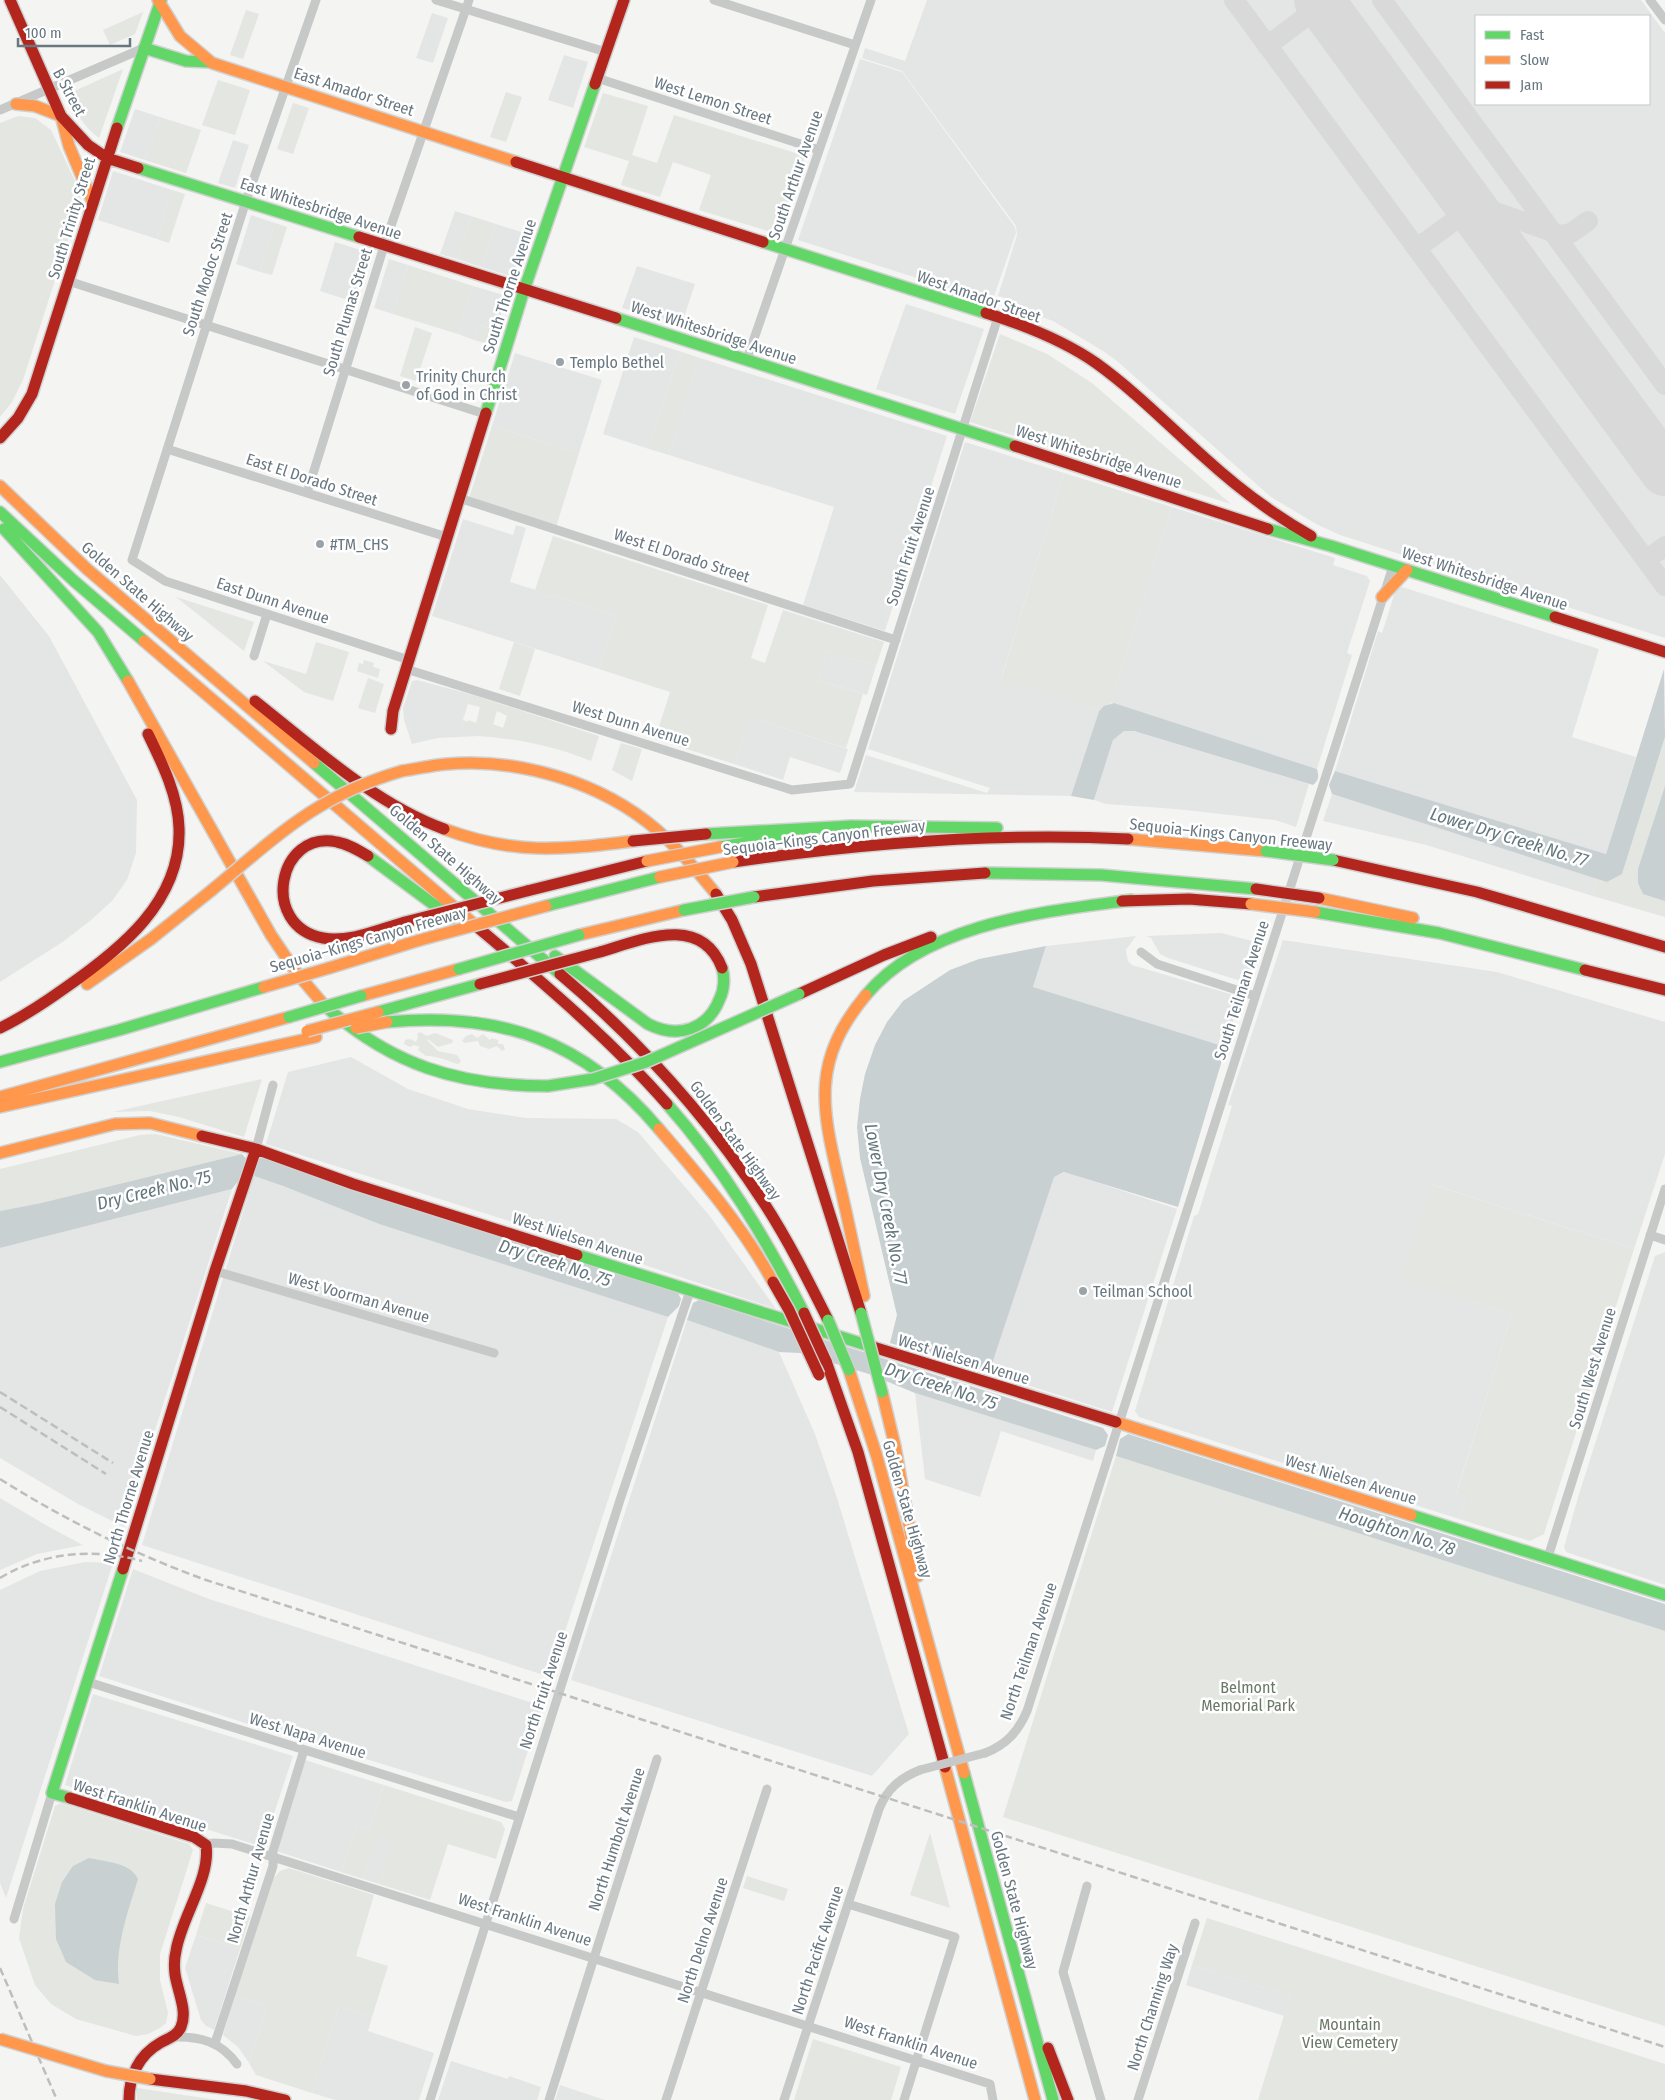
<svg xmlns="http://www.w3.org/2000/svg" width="1665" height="2100" font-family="'Fira Sans Condensed',sans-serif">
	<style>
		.built { fill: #e4e6e6; fill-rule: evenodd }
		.green { fill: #e3e6e1; fill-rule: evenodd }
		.water { fill: #c8d0d2 }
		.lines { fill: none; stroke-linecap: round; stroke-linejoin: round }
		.taxiway { stroke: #d9d9d9; stroke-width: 20 }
		.runway { stroke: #d9d9d9; stroke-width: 50 }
		.fast-casing { stroke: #d0d1d1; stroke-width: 14 }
		.slow-casing { stroke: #d0d1d1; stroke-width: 14 }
		.jam-casing { stroke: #d0d1d1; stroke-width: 14 }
		.street { stroke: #c7c9c9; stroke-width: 9 }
		.fast { stroke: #63d668; stroke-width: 11 }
		.slow { stroke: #ff974d; stroke-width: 11 }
		.jam { stroke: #b3261e; stroke-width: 11 }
		.rail { stroke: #bebebf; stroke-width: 2.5; stroke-dasharray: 8 4; stroke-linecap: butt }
		.fast-bridge-casing { stroke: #d0d1d1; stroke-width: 14; stroke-linecap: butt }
		.slow-bridge-casing { stroke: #d0d1d1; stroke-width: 14; stroke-linecap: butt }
		.jam-bridge-casing { stroke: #d0d1d1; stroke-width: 14; stroke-linecap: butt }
		.street-bridge { stroke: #c7c9c9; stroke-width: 9 }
		.fast-bridge { stroke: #63d668; stroke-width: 11 }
		.slow-bridge { stroke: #ff974d; stroke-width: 11 }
		.jam-bridge { stroke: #b3261e; stroke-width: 11 }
		.poi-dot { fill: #99a3a8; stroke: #fff; stroke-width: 2 }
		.labels { text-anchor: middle; stroke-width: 5; stroke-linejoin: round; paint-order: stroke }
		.street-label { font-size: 16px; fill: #687780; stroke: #fff }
		.poi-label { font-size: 16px; fill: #687780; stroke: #fff; text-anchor: start }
		.park-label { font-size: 16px; fill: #6a7866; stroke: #fff }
		.water-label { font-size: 18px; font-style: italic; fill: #63777d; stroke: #fff }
	</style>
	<rect width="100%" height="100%" fill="#f4f4f3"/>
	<path class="built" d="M927 0H1641L1665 33V638L1340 535 1318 525 1271 497 1117 361 1103 351 1053 321 1011 307 1013 300 998 296 1017 235 1016 226 902 71 862 58 865 48 905 61ZM1476 16H1649V104H1476Z
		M432 13 448 18 433 63 416 58Z
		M564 55 588 62 573 108 548 100Z
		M860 59 902 72 1015 227 1016 233 992 302 798 240Z
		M135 109 160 117 145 160 120 152Z
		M233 140 249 145 235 188 218 183Z
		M113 171 172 190 157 239 98 220Z
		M455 211 471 216 457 259 440 254Z
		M251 215 275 223 260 272 236 264Z
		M496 224 528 234 513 277 481 267Z
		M335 242 370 253 354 302 320 291Z
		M389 259 408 265 393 314 374 308Z
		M637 266 695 284 681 326 622 308Z
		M473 286 507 296 496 330 479 325 474 340 458 334Z
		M906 304 984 329 955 414 876 389Z
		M634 337 679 351 649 449 603 434Z
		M515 353 602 380 579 453 492 426Z
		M700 358 947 436 885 631 803 605 834 507 669 455Z
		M965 442 1064 473 1001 679 1099 711 1071 796 854 792 866 755 987 793 990 788 868 749Z
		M1172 507 1335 558 1333 565 1367 576 1370 581 1347 653 1352 655 1317 769 1114 703H1111Z
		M463 519 513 535 516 525 526 528 510 582 536 590 535 593 551 598 552 595 616 616 599 669 432 616Z
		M0 575 49 636 137 800 136 853 127 880 112 901 90 921 64 941 0 982Z
		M1402 587 1599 649 1572 737 1636 757 1606 854 1335 771 1378 631 1382 633 1396 589Z
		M827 651 876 666 867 695 818 680Z
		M417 680 470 694 460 726 480 733 479 736 438 738 412 744 404 720 403 708 412 681Z
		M749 717 848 749 840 773 790 757 783 780 734 764Z
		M1124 731H1134L1309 784 1296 827 1275 820 1176 809 1106 804 1094 800 1113 740Z
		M1332 794 1598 878 1593 896 1426 845 1323 821Z
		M1221 933 1260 943 1247 983 1168 958 1160 954 1151 938 1146 936Z
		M1136 936 1126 950 1128 961 1132 965 1237 996 1239 1000 1226 1047 1033 987 1046 946Z
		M1283 940 1497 972 1665 1022V1154L1634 1249 1431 1184 1402 1278 1512 1314 1456 1494 1465 1498 1459 1519 1139 1417 1135 1411 1194 1216 1198 1214 1232 1106 1228 1105Z
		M351 1057 408 1089 468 1109 526 1118 616 1119 638 1132 709 1215 776 1309 576 1242 266 1144 288 1072Z
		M1066 1172 1177 1209 1112 1412 989 1373 1053 1177Z
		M254 1176 283 1186 379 1224 668 1317 550 1677 142 1545Z
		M232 1189 124 1527 78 1504 0 1458V1248Z
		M1665 1252V1585L1566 1552 1564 1547 1579 1494 1655 1256Z
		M687 1320 779 1352 815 1434 837 1498 909 1734 872 1776 571 1680Z
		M915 1393 1096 1450 1093 1461 1001 1431 980 1497 925 1479Z
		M0 1498 51 1528 83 1545 37 1554 0 1570Z
		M85 1562 113 1563 6 1898 0 1883V1590L40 1571Z
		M133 1569 209 1599 542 1706 512 1801 506 1802 265 1728 264 1729 99 1676Z
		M93 1694 293 1756 263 1847 65 1785Z
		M305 1760 384 1785 369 1830 356 1826 341 1872 276 1851Z
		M378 1832 394 1838 379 1884 363 1879Z
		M196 1935 240 1949 214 2030 206 2026 201 2020 185 1968Z
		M1192 1965 1290 1996 1284 2016 1186 1985Z
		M235 1996 267 2006 249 2063 238 2047 223 2035Z
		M339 2007 372 2017 368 2031 434 2053 419 2100H335L312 2093Z
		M451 2061 508 2079 509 2076 541 2087 537 2100H438Z
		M560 2085 605 2100H555Z"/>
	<path class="green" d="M246 10 259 14 243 59 230 55Z
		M143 12 135 34 110 45 103 30Z
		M123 69 99 138C83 126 75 112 68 94Z
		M218 80 250 90 235 135 202 125Z
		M506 92 522 97 506 142 490 137Z
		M603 93 648 106 632 155 657 163 674 115 805 156 778 234 699 210 711 175 673 162 660 197 621 185 629 161 584 147Z
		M293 103 309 108 293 154 277 149Z
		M18 116 35 118 51 130 82 196 23 380 12 402 0 417V123Z
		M160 117 201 130 186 173 145 160Z
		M172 190 185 194 169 243 157 239Z
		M471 216 496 224 481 267 457 259Z
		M275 223 287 227 272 275 260 272Z
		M408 265 473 286 458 334 393 314Z
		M479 325 496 330 492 345 474 340Z
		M415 327 432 333 416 381 400 376Z
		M1000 334 1047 354 1092 383 1231 504 970 422Z
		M679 351 700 358 669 455 649 449Z
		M492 426 579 453 556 527 469 498Z
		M1064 473 1172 507 1111 703 1099 711 1001 680Z
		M553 536 768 605 751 658 765 663 783 610 884 642 876 666 827 651 818 680 863 694 846 748 749 717 734 764 655 739 670 692 599 669 616 616 552 595 551 598 534 593Z
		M176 597 254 622 244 651Z
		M316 642 349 652 333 701 304 692 263 661 306 674Z
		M514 642 535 649 520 696 499 689Z
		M364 660 374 663 373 667 380 669 378 678 357 671 359 663 363 664Z
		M368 678 384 684 375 713 358 708Z
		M470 694 599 736 591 761C554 746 518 739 479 736V733L460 726ZM468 704 480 707 476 723 468 720V722L463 720ZM497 711 507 716 503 728 493 724Z
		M1665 737V917L1593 896 1598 878 1607 882 1622 874Z
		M621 743 642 749 632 781 612 770Z
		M420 1032 427 1036 435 1033 453 1040 452 1043 438 1047 428 1039 427 1040 438 1051 457 1055 461 1061 458 1064C448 1061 435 1055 426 1056L418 1050 420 1047 414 1045 410 1047 404 1044 405 1040 410 1039 416 1042 418 1037 417 1034Z
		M472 1034 477 1038 483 1034 490 1040 492 1038 498 1040V1044H503L505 1049 502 1051 497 1046 489 1049 480 1046 478 1041 465 1043 462 1041 466 1036Z
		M262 1079 244 1137 179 1117 150 1111 113 1112Z
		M155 1134 242 1154 41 1203 0 1211V1169L140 1135Z
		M1430 1184 1634 1249 1544 1534 1530 1541 1459 1519 1465 1498 1456 1495 1512 1314 1401 1278Z
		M1116 1456 1665 1631V2026L1003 1817Z
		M384 1785 501 1822 505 1829 496 1859 448 1844 430 1900 379 1884 394 1838 378 1833 363 1879 341 1872 356 1826 369 1830Z
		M61 1803 189 1844 193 1850 160 1954V1980L168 2013 166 2023 160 2028 148 2034 136 2036 76 2019 51 2004 35 1985 19 1938 23 1909 55 1806Z
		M930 1833 950 1908 910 1895Z
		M289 1868 374 1895 356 1956 388 1966 372 2017 339 2007 312 2093 256 2075 249 2063 267 2006 235 1996 274 1878 280 1871Z
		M747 1876 788 1889 784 1901 743 1888Z
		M206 1903 250 1917 240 1949 196 1935Z
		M1207 1918 1665 2064V2100H1258L1290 1996 1192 1965Z
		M813 2039 901 2067 891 2100H794Z
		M137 2088 217 2100H137Z"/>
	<path class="water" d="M1664 669 1665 737 1622 874 1607 882 1332 794 1329 785 1335 771 1606 854Z
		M1114 703 1317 769C1319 777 1319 780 1313 785L1134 731H1124L1113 740 1094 800 1071 796 1099 711 1104 706Z
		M1665 786V901L1643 894 1638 883V869Z
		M1046 946 1033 987 1226 1047 1178 1207 1064 1172 1054 1177 989 1373 890 1343 897 1315 860 1158 857 1127 860 1099 865 1074 875 1045 887 1022 903 1001 950 970 979 959Z
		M242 1154 248 1161 243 1175 232 1189 0 1248V1211L41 1203Z
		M262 1157 353 1191 678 1293 681 1299 679 1306 668 1317 379 1224 283 1186 254 1176 259 1158Z
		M699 1300 1103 1428 1108 1435 1105 1446 1096 1450 915 1393 869 1374 800 1353 779 1352 687 1320 693 1303Z
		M1128 1434 1665 1604V1631L1116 1456 1120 1439Z
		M89 1858C106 1862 130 1862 138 1879 128 1911 114 1950 119 1984L95 1980 66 1962 56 1939 55 1904 62 1882 73 1866Z"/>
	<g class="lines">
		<path class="taxiway" d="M1234 0 1665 586
			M1382 0 1665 385
			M1267 46 1328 0
			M1467 202 1561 235 1571 233 1588 221
			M1417 248 1472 208
			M1646 560 1665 546"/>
		<path class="runway" d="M1319 0 1665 471"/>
		<g class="fast-casing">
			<path id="fast" d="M144 48 186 61 210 62
				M117 128 161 0
				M138 168 359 237
				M763 242 986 313
				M616 318 1015 446
				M486 413 524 290 595 84
				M0 512 74 581 144 641
				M4 529 98 632 128 681
				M1268 529 1331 546 1555 617
				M314 763 560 974
				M706 834 851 826 997 828
				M720 847 781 837
				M368 856 452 918
				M985 873 1101 875 1256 889
				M546 906 660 877
				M1315 912 1439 933 1585 970
				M555 956 648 1024C678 1039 708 1030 720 998 724 990 725 977 722 968
				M866 995C926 923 1043 912 1131 900
				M324 1005C391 1065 458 1086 548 1086
				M378 1012 480 984
				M387 1022C501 1011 585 1041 659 1129
				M0 1062 119 1030 264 987
				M667 1104C723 1167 766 1239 804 1313
				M577 1255 873 1347
				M1411 1515 1665 1595
				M964 1773 1053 2100
				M70 1798 52 1793 123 1569"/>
		</g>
		<g class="slow-casing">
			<path id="slow" d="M158 0 180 36 212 63 516 162
				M16 104 35 106 61 116 69 146 93 203
				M0 486 87 569 314 763
				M1382 597 1407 570
				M144 641 475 925
				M128 681 271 935 296 972 324 1005
				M402 771C417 769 432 765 447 764 520 758 601 782 657 830 679 849 697 871 716 894
				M444 829C514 855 561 850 633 841
				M1128 839 1266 851
				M1319 898 1413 918
				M579 935 684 910
				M329 968 420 940
				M87 984 151 939 212 890
				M361 996 459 969
				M0 1097 289 1017
				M0 1107 316 1037
				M659 1129C701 1178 742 1225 773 1282
				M0 1153 115 1124 150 1123 202 1136
				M864 1296C856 1258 848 1219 839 1181 821 1105 812 1060 866 995
				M849 1370 877 1457 964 1773
				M882 1392 895 1446 918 1576
				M1116 1422 1411 1515
				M945 1767 1035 2100"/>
		</g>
		<g class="jam-casing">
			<path id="jam" d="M10 0 61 116 88 145 107 158 138 168
				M595 84 624 0
				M516 162 763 242
				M359 237 616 318
				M986 313C1024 325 1063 340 1096 363 1135 391 1169 426 1205 458 1238 488 1272 514 1311 536
				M0 438 18 418 32 394 117 128
				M1015 446 1268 529
				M1555 617 1665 652
				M255 701C312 746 375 804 444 829
				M391 729 393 711 486 413
				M368 856C358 850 348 844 337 842 278 829 259 926 323 938 349 943 380 929 405 922
				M1333 860 1477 892 1665 947
				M733 862C864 843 996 832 1128 839
				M527 891 647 861
				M716 894 732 920 751 964 861 1313
				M754 897 873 881 985 873
				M1122 901 1189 899 1251 904
				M475 925C542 982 609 1038 667 1104
				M600 952C641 940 701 913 722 968
				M1585 970 1665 990
				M560 974C638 1040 708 1117 764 1203 788 1240 808 1280 828 1320
				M799 994 884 955 931 937
				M0 1028C23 1017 44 1003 65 988 120 950 182 901 179 828 178 795 162 763 148 734
				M202 1136 256 1149 353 1184 577 1255
				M873 1347 1116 1422
				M826 1361 858 1452 945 1767
				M123 1569 215 1271 256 1149
				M70 1798 194 1837 206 1845C211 1878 181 1918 176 1951 174 1959 174 1966 175 1974 177 1990 188 2011 181 2027 177 2036 169 2038 160 2043 139 2055 129 2076 129 2100
				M1048 2048 1068 2100
				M150 2079 246 2091 285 2100"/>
		</g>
		<path class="street" d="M316 0 246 201 132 560 165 581 409 660
			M436 0 606 52
			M714 0 855 45
			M1650 0 1665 20
			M597 78 819 150
			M0 110 144 48
			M68 281 485 414
			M747 359 871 0
			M167 449 447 537
			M307 493 384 246 469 0
			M459 498 896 640
			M254 656 267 614
			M406 669 792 790 850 784 998 317
			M1141 952 1157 964 1255 996
			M256 1149 273 1085
			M1650 1235 1665 1240
			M215 1271 494 1353
			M1548 1557 1665 1189
			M88 1682 519 1817
			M985 1753C1006 1745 1018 1732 1027 1711L1393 566
			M206 1845 213 1843 232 1844 990 2084 993 2100
			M1087 1886 1063 1972 1101 2100
			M848 1904 955 1937 904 2100
			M14 1919 52 1793
			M174 2037C200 2036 221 2042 237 2064
			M215 2043 273 1866V1851L304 1750
			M430 2100 620 1500 690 1291
			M549 2100 657 1759
			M666 2100 767 1789
			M784 2100 879 1809C887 1789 900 1778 920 1770
			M1138 2100 1195 1923"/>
		<use href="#fast" class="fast"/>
		<use href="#slow" class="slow"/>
		<use href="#jam" class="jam"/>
		<path class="rail" d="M0 1392 113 1463
			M0 1407 106 1474
			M0 1479C65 1520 134 1554 206 1580L1665 2047
			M0 1578C43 1552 94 1548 142 1561
			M0 1968 57 2100"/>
		<g class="fast-bridge-casing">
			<path id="fast-bridge" d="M1266 851 1333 860
				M684 910 754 897
				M459 969 579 935
				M289 1017 361 996
				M548 1086 593 1079 646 1062 799 994
				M861 1313 882 1392
				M828 1320 849 1370"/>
		</g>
		<g class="slow-bridge-casing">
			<path id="slow-bridge" d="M647 861 720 847
				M660 877 733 862
				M212 890C277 836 318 795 402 771
				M1251 904 1315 912
				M420 940 546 906
				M264 987 329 968
				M356 1028 387 1022
				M307 1031 378 1012
				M0 2039 106 2071 150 2079"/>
		</g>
		<g class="jam-bridge-casing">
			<path id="jam-bridge" d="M633 841 706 834
				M1256 889 1319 898
				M405 922 527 891
				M480 984 600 952
				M773 1282 789 1310 819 1375
				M804 1313 826 1361"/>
		</g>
		<path class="street-bridge" d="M920 1770 985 1753"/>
		<use href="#fast-bridge" class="fast-bridge"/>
		<use href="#slow-bridge" class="slow-bridge"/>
		<use href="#jam-bridge" class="jam-bridge"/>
	</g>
	<g class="poi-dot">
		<circle cx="560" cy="362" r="5"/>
		<circle cx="406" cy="385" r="5"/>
		<circle cx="320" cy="544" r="5"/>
		<circle cx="1083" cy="1291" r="5"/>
	</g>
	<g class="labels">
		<g class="street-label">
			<text transform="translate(354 91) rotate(18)" y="6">East Amador Street</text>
			<text transform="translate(70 92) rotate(62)" y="6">B Street</text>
			<text transform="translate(713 100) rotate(18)" y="6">West Lemon Street</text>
			<text transform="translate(795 175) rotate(-71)" y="6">South Arthur Avenue</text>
			<text transform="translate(321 208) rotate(18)" y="6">East Whitesbridge Avenue</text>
			<text transform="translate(71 218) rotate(-73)" y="6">South Trinity Street</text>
			<text transform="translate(207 274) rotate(-72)" y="6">South Modoc Street</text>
			<text transform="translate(509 286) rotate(-72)" y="6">South Thorne Avenue</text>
			<text transform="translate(979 296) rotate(19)" y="6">West Amador Street</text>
			<text transform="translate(347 312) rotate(-73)" y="6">South Plumas Street</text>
			<text transform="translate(714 332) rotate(18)" y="6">West Whitesbridge Avenue</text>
			<text transform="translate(1099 456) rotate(18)" y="6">West Whitesbridge Avenue</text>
			<text transform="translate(312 479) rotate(18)" y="6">East El Dorado Street</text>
			<text transform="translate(910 546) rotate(-72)" y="6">South Fruit Avenue</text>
			<text transform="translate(682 555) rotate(18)" y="6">West El Dorado Street</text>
			<text transform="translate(1485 578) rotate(18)" y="6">West Whitesbridge Avenue</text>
			<text transform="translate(138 591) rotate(41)" y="6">Golden State Highway</text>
			<text transform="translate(273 600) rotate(18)" y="6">East Dunn Avenue</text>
			<text transform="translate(631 723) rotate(17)" y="6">West Dunn Avenue</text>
			<text transform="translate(1231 834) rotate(6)" y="6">Sequoia–Kings Canyon Freeway</text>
			<text transform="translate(824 837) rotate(-7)" y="6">Sequoia–Kings Canyon Freeway</text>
			<text transform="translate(446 854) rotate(41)" y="6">Golden State Highway</text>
			<text transform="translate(368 939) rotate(-16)" y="6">Sequoia–Kings Canyon Freeway</text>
			<text transform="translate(1241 990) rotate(-72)" y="6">South Teilman Avenue</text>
			<text transform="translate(736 1140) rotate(54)" y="6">Golden State Highway</text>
			<text transform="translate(578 1238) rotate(18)" y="6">West Nielsen Avenue</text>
			<text transform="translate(359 1297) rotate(16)" y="6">West Voorman Avenue</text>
			<text transform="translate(964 1359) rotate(17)" y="6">West Nielsen Avenue</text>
			<text transform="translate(1592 1368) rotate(-73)" y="6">South West Avenue</text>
			<text transform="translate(1351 1479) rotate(17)" y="6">West Nielsen Avenue</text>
			<text transform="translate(128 1497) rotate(-73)" y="6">North Thorne Avenue</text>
			<text transform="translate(908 1509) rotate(74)" y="6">Golden State Highway</text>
			<text transform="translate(1028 1651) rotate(-71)" y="6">North Teilman Avenue</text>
			<text transform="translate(543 1690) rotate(-72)" y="6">North Fruit Avenue</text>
			<text transform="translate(308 1735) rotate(17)" y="6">West Napa Avenue</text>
			<text transform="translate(140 1805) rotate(18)" y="6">West Franklin Avenue</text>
			<text transform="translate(616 1839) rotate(-72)" y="6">North Humbolt Avenue</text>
			<text transform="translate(250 1878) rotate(-74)" y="6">North Arthur Avenue</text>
			<text transform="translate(1015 1900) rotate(75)" y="6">Golden State Highway</text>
			<text transform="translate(525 1919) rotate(18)" y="6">West Franklin Avenue</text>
			<text transform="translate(702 1940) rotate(-72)" y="6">North Delno Avenue</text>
			<text transform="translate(817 1950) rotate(-72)" y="6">North Pacific Avenue</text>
			<text transform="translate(1152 2007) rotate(-72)" y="6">North Channing Way</text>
			<text transform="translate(911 2042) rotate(18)" y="6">West Franklin Avenue</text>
		</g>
		<g class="poi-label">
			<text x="570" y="368">Templo Bethel</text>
			<text x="416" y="382">Trinity Church<tspan x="416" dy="18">of God in Christ</tspan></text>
			<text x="330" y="550">#TM_CHS</text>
			<text x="1093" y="1297">Teilman School</text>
		</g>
		<g class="park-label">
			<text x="1248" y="1693">Belmont<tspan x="1248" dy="18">Memorial Park</tspan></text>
			<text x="1350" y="2030">Mountain<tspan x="1350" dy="18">View Cemetery</tspan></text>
		</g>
		<g class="water-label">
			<text transform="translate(1509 837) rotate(17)" y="6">Lower Dry Creek No. 77</text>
			<text transform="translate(154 1190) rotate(-14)" y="6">Dry Creek No. 75</text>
			<text transform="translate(886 1204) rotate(79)" y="6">Lower Dry Creek No. 77</text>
			<text transform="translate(555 1263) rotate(18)" y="6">Dry Creek No. 75</text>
			<text transform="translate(941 1386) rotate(18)" y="6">Dry Creek No. 75</text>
			<text transform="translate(1397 1531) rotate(18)" y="6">Houghton No. 78</text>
		</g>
	</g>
	<rect x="1475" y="15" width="175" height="90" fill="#ffffff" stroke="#c3c9cc"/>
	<rect x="1485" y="31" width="25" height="8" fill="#63d668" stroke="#c3c9cc"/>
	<text x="1520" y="40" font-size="15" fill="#687780">Fast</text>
	<rect x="1485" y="56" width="25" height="8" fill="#ff974d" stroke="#c3c9cc"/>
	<text x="1520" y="65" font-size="15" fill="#687780">Slow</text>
	<rect x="1485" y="81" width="25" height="8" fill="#b3261e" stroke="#c3c9cc"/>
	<text x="1520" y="90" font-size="15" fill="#687780">Jam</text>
	<path d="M18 38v8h112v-8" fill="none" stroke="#687780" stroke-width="2.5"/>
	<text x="25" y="38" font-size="15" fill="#687780" stroke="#ffffff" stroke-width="4" paint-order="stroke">100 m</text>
</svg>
